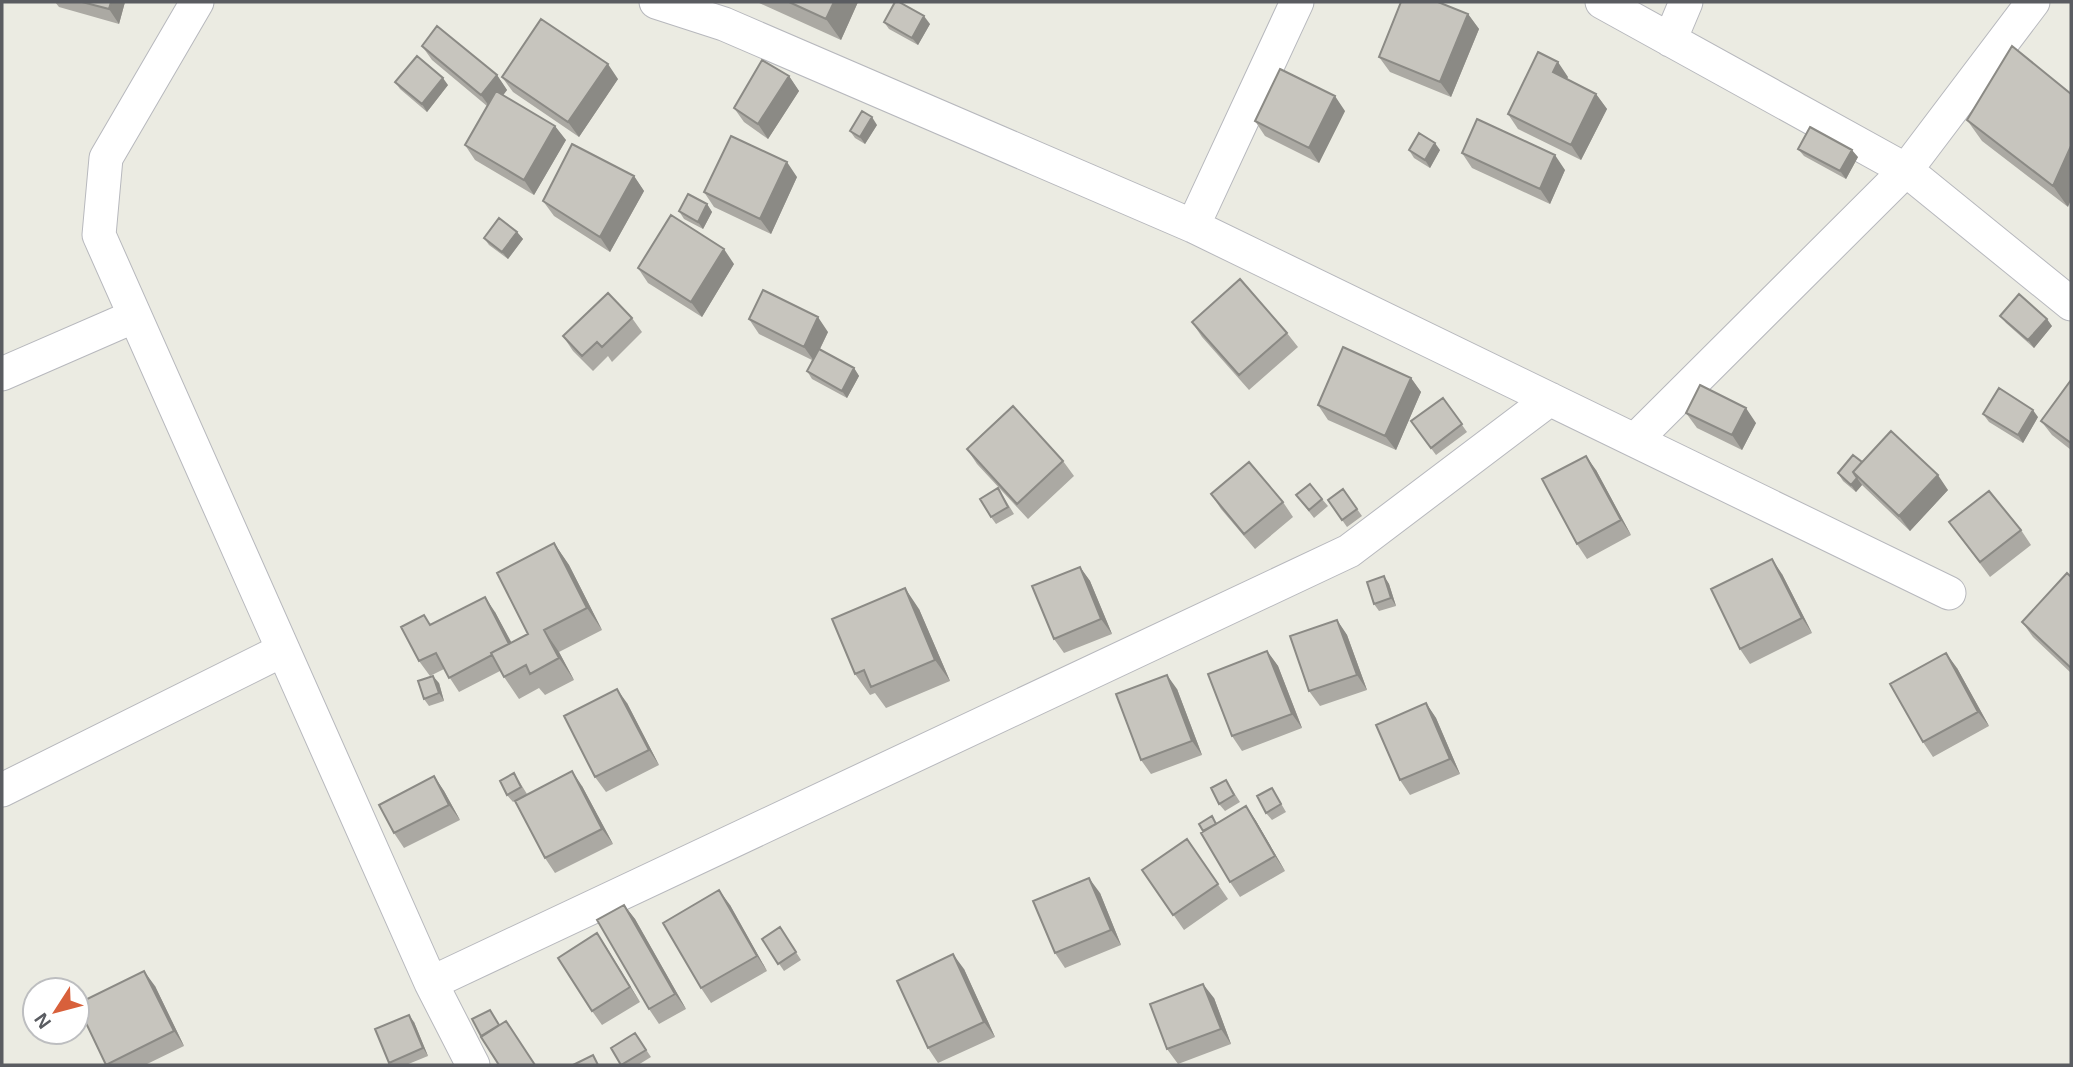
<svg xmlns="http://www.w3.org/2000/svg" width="2073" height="1067" font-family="Arial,sans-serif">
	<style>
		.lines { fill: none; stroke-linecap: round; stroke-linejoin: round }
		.minor-casing { stroke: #b7b8bd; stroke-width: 35 }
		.minor { stroke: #fff; stroke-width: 33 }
		.wall { fill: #aba9a3 }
		.shaded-wall { fill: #8b8a85 }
		.building { fill: #c7c5be; stroke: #8b8a85; stroke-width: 2 }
	</style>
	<rect width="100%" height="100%" fill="#ebebe2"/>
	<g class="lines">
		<g class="minor-casing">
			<path id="minor" d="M197 2 106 158 99 235 431 983 473 1065
				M656 2 724 24 1193 226 1949 593
				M1602 2 1906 170 2071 304
				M1670 40 1686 2
				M1193 226 1297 2
				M2 374 135 316
				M1635 440 1906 170 2033 2
				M2 790 283 650
				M431 983 1349 551 1550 399"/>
		</g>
		<use href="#minor" class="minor"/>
	</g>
	<path class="wall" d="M55 2H125L119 24 59 7Z
		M757 2H858L841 40Z
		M1468 14 1479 29 1451 97 1390 72 1379 57Z
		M884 22 930 24 918 45 889 29Z
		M422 46 497 75 507 90 503 95 566 140 534 195 475 160 465 145 487 106 432 60Z
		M2012 46 2068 207 1982 141 1967 120Z
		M789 76 799 91 768 139 744 122 734 108Z
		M502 77 618 79 579 137 513 92Z
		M1568 77 1567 79 1596 94 1607 109 1581 160 1518 129 1508 114Z
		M395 82 448 85 427 112 400 89Z
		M1345 111 1319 163 1265 136 1255 121Z
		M877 125 865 144 855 138 850 131Z
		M1798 149 1858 157 1846 179 1804 156Z
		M1409 150H1440L1430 168 1414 158Z
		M1462 153 1565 170 1550 204 1472 168Z
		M634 176 644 191 610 252 554 216 543 201Z
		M797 177 771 234 714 207 704 192Z
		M707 204 712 212 703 229 684 219 679 211Z
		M517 232 523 239 508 259 489 245 484 238Z
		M734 264 702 317 648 283 638 268Z
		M2000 316 2052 326 2034 348 2006 323Z
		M632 318 642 332 612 362 608 356 593 371 573 351 563 336Z
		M749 319 828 332 820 349 854 368 859 376 847 398 812 379 807 371 812 360 759 334Z
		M1192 322 1287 333 1298 347 1249 390 1202 337Z
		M1411 378 1421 392 1396 450 1328 420 1318 405Z
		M2071 380V450L2052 435 2041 421Z
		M1443 398 1467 432 1436 455 1411 421Z
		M1686 413 1756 423 1742 450 1697 428Z
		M1983 414 2038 417 2023 443 1989 422Z
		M967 449 1063 461 1074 476 1028 519 977 464Z
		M1862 463 1948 490 1910 531 1862 485 1856 492 1843 481 1838 473Z
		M1596 470 1631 535 1587 559 1577 544Z
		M1343 489 1362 516 1347 527 1328 500Z
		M1211 494 1283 502 1293 517 1255 549 1221 509Z
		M1296 495 1322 499 1328 506 1314 518Z
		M1003 496 1014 514 996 524 991 517Z
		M1949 522 2021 530 2031 545 1990 577Z
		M554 543 569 565 602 630 559 652 574 680 545 695 539 688 519 699 500 671 459 692 444 669 430 676 419 661 431 625 495 612 511 643 528 634Z
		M1080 567 1090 581 1112 634 1064 653 1054 639Z
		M1782 574 1812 633 1750 664 1740 649Z
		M1384 576 1389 584 1396 606 1379 611 1374 604Z
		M2071 577V673L2033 637 2022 622Z
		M919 609 950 681 886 708 875 693 870 695 855 674Z
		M1337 620 1347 635 1367 690 1320 706 1309 691Z
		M1267 651 1278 666 1302 728 1242 751 1232 736Z
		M1957 668 1989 726 1933 757 1923 742Z
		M439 683 444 701 429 706 424 699Z
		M1177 689 1202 755 1151 774 1141 760Z
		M627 703 659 765 606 792 595 777Z
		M1426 703 1436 718 1460 774 1410 795 1400 780Z
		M514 773 527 794 582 786 613 844 555 873 545 858 515 801 513 802 507 795Z
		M434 776 444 791 460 820 404 848 394 833Z
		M1226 780 1240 802 1225 811 1219 804Z
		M1272 788 1286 812 1272 820 1266 813Z
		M1246 806 1256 821 1285 871 1240 897 1230 882 1217 823Z
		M1187 839 1228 899 1184 930 1142 870Z
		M1100 893 1121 945 1065 968 1055 953Z
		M624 905 635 919 686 1009 659 1024 649 1009Z
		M730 905 767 971 711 1003 701 988Z
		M780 927 801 960 784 971 762 939Z
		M597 933 640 1002 602 1025 592 1011Z
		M964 969 995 1037 938 1063 928 1048Z
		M155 986 184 1046 145 1065H106L77 1006Z
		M1214 998 1231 1044 1178 1064 1167 1049Z
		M414 1022 428 1056 406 1065H391L389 1063Z
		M635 1033 651 1057 638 1065H621Z"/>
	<path class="shaded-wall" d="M111 2H125L119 24 109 9Z
		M834 2H858L841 40 826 19Z
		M1468 14 1479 29 1451 97 1440 82Z
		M924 16 930 24 918 45 912 38Z
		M1558 62 1568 77 1563 87 1553 72Z
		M608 64 618 79 579 137 568 122Z
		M497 75 507 90 492 110 481 95Z
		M789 76 799 91 768 139 758 124Z
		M443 78 448 85 427 112 422 104Z
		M1596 94 1607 109 1581 160 1571 145Z
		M1335 96 1345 111 1319 163 1309 148Z
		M872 117 877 125 865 144 860 137Z
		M555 126 566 140 534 195 524 180Z
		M1435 143 1440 150 1430 168 1425 160Z
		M2071 146V200L2068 207 2053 186Z
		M1852 150 1858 157 1846 179 1840 171Z
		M1555 155 1565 170 1550 204 1540 189Z
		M787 162 797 177 771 234 760 219Z
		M634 176 644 191 610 252 600 237Z
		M707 204 712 212 703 229 698 222Z
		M517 232 523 239 508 259 502 252Z
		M724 249 734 264 702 317 691 302Z
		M818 317 828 332 814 361 804 347Z
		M2047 319 2052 326 2034 348 2028 340Z
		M854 368 859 376 847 398 842 391Z
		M1411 378 1421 392 1396 450 1385 436Z
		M1746 408 1756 423 1742 450 1732 435Z
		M2033 410 2038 417 2023 443 2018 435Z
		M1586 456 1596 470 1631 535 1621 520Z
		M1938 475 1948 490 1910 531 1899 516Z
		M1857 478 1862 485 1856 492 1851 485Z
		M554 543 569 565 602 630 587 608Z
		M1772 559 1782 574 1812 633 1802 618Z
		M1080 567 1090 581 1112 634 1101 619Z
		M1384 576 1389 584 1396 606 1391 598Z
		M905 588 919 609 950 681 935 660Z
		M485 597 495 612 521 660 510 646Z
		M1337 620 1347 635 1367 690 1357 675Z
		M544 630 559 652 574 680 559 658Z
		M1267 651 1278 666 1302 728 1292 714Z
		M1946 653 1957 668 1989 726 1978 712Z
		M1167 675 1177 689 1202 755 1192 741Z
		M433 676 439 683 444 701 439 693Z
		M617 689 627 703 659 765 649 750Z
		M1426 703 1436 718 1460 774 1450 759Z
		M572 771 582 786 613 844 602 829Z
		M434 776 444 791 460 820 449 805Z
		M1246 806 1256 821 1285 871 1275 856Z
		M1089 878 1100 893 1121 945 1111 930Z
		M719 890 730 905 767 971 757 956Z
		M624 905 635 919 686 1009 675 994Z
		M597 933 607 948 640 1002 630 987Z
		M953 954 964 969 995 1037 984 1022Z
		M144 971 155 986 184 1046 174 1031Z
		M1203 984 1214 998 1231 1044 1221 1029Z
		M409 1015 414 1022 428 1056 423 1048Z"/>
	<path class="building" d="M82 2H111L109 9Z
		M789 2H834L826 19Z
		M895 2H899L924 16 912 38 884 22Z
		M1401 2H1438L1468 14 1440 82 1379 57Z
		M541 19 608 64 568 122 502 77Z
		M437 26 497 75 481 95 422 46Z
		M2012 46 2071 94V146L2053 186 1967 120Z
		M1538 52 1558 62 1553 72 1596 94 1571 145 1508 114Z
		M417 56 443 78 422 104 395 82Z
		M762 60 789 76 758 124 734 108Z
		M1280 69 1335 96 1309 148 1255 121Z
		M496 91 555 126 524 180 465 145Z
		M862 111 872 117 860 137 850 131Z
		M1477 119 1555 155 1540 189 1462 153Z
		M1810 127 1852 150 1840 171 1798 149Z
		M1419 133 1435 143 1425 160 1409 150Z
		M731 136 787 162 760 219 704 192Z
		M572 144 634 176 600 237 543 201Z
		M688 194 707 204 698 222 679 211Z
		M671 215 724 249 691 302 638 268Z
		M499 218 517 232 502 252 484 238Z
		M1240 279 1287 333 1239 375 1192 322Z
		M763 290 818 317 804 347 749 319Z
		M608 293 632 318 602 347 597 342 582 356 563 336Z
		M2019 294 2047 319 2028 340 2000 316Z
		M1343 347 1411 378 1385 436 1318 405Z
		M819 349 854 368 842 391 807 371Z
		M2071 380V443L2041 421Z
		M1700 385 1746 408 1732 435 1686 413Z
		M1999 388 2033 410 2018 435 1983 414Z
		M1443 398 1462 424 1431 448 1411 421Z
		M1013 406 1063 461 1017 504 967 449Z
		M1891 431 1938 475 1899 516 1853 472Z
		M1853 455 1862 462 1853 472 1857 478 1851 485 1838 473Z
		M1586 456 1621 520 1577 544 1542 479Z
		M1249 462 1283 502 1244 534 1211 494Z
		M1310 484 1322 499 1309 510 1296 495Z
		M998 488 1008 507 991 517 980 499Z
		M1343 489 1357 509 1342 520 1328 500Z
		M1989 491 2021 530 1980 562 1949 522Z
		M554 543 587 608 544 630 559 658 530 674 526 665 504 677 491 653 528 634 497 573Z
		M1772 559 1802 618 1740 649 1711 589Z
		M1080 567 1101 619 1054 639 1032 586Z
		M2067 573 2071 577V668L2022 622Z
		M1384 576 1391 598 1374 604 1367 582Z
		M905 588 935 660 871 687 864 670 855 674 832 619Z
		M485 597 509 644 491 653 492 655 449 678 436 653 419 661 401 627 424 615 430 625Z
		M1337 620 1357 675 1309 691 1290 636Z
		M1267 651 1292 714 1232 736 1208 674Z
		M1946 653 1978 712 1923 742 1890 684Z
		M1167 675 1192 741 1141 760 1116 694Z
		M433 676 439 693 424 699 418 681Z
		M617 689 649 750 595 777 564 716Z
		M1426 703 1450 759 1400 780 1376 725Z
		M572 771 602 829 545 858 515 801Z
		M514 773 521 787 507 795 500 781Z
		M434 776 449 805 394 833 379 805Z
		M1226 780 1234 795 1219 804 1211 788Z
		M1272 788 1281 804 1266 813 1257 796Z
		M1246 806 1275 856 1230 882 1201 833Z
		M1212 816 1216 824 1203 831 1199 824Z
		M1187 839 1218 884 1173 915 1142 870Z
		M1089 878 1111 930 1055 953 1033 901Z
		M719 890 757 956 701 988 663 923Z
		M624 905 675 994 649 1009 597 920Z
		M780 927 796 952 778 964 762 939Z
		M597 933 630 987 592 1011 558 958Z
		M953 954 984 1022 928 1048 897 981Z
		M144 971 174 1031 106 1065 77 1004Z
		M1203 984 1221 1029 1167 1049 1150 1004Z
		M490 1010 499 1025 481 1036 472 1019Z
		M409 1015 423 1048 389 1063 375 1029Z
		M506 1021 535 1065H499L481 1037Z
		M635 1033 646 1050 621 1065 611 1048Z
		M593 1055 598 1065H573Z"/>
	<rect width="2073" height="1067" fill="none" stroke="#5a5c61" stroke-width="7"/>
	<g transform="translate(56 1011) rotate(234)"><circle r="33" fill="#ffffff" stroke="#bdbec0" stroke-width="2"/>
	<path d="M0-5L12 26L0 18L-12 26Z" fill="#d8603b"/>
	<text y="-10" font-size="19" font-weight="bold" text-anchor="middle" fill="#5a5c61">N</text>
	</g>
</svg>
